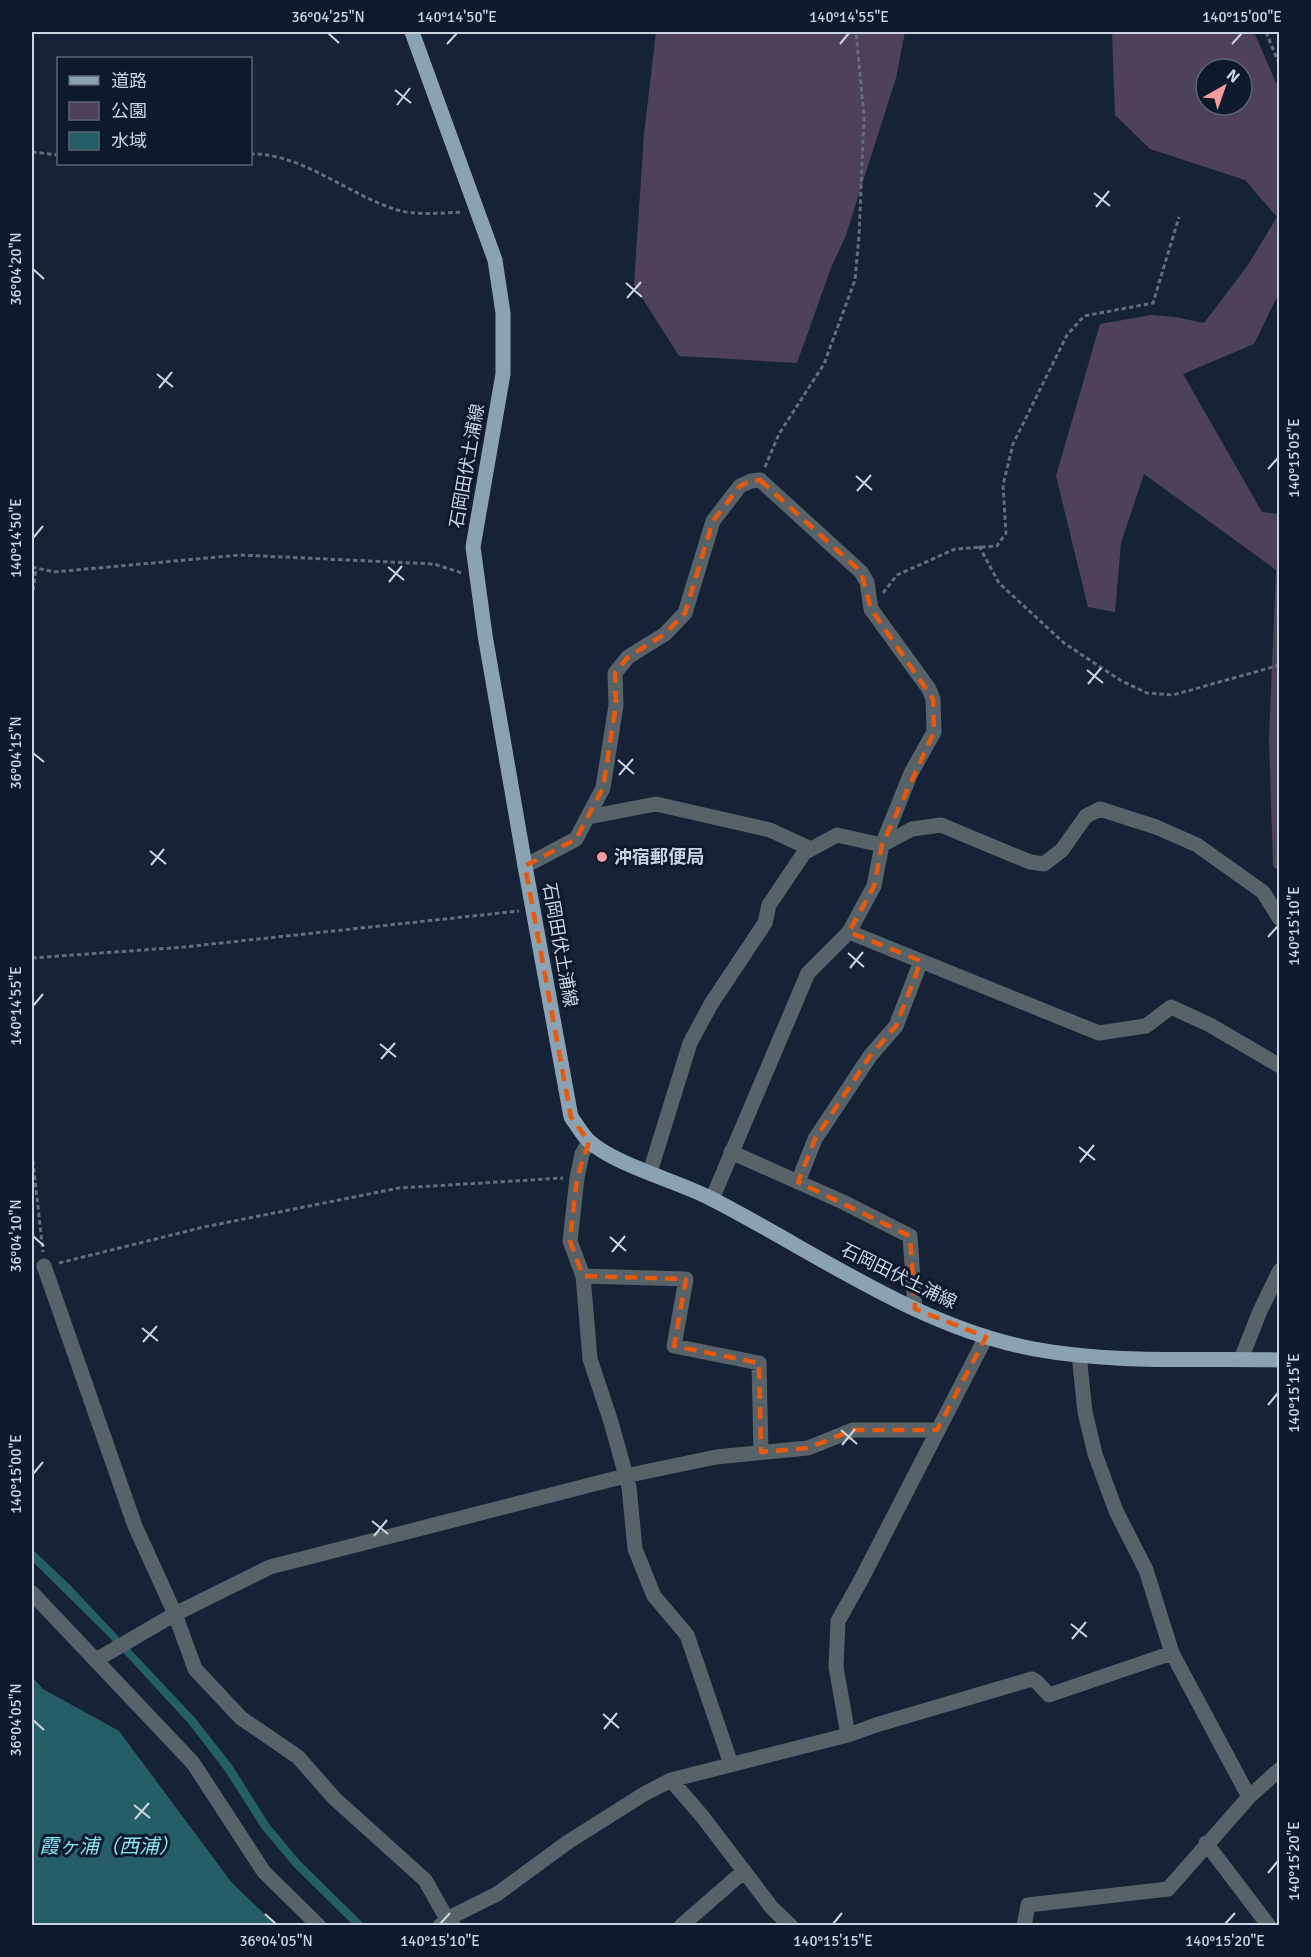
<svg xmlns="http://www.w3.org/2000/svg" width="1311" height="1957" font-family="Signika,'Noto Sans JP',sans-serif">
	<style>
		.green { fill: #4d425a; fill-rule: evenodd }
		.water { fill: #255e67 }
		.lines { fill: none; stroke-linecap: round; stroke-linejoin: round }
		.path { stroke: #626e7e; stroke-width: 3; stroke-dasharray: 4.5 3; stroke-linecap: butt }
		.minor { stroke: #576269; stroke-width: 15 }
		.major { stroke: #8aa2b1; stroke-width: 15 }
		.marked { fill: none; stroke: #e8590c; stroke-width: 4.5; stroke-dasharray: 12 8; stroke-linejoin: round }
		.ticks { fill: none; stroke: #cbd4e1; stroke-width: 2 }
		.poi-dot { fill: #f59b9d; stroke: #0d192c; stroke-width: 2 }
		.labels { text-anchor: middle; stroke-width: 6; stroke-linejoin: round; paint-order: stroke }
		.street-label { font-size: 18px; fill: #cbd4e1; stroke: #0d192c }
		.poi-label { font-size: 18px; font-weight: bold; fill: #cbd4e1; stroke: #0d192c; text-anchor: start }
		.water-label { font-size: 20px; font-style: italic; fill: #89e5f5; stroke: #0d192c }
		.neatline { fill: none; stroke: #cbd4e1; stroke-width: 2 }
		.ticks-label { font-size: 15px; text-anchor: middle; fill: #cbd4e1 }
	</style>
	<rect width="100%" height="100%" fill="#162336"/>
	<path class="green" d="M656 32H905L896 78 845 238 832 265 797 363 679 356 634 285 644 134Z
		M1112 32H1254L1280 92 1279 293 1254 344 1183 374 1262 512 1279 514V871L1273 866 1269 739 1276 570 1144 474 1121 543 1115 612 1088 607 1056 476 1100 324 1151 315 1175 317 1204 323 1248 265 1277 217 1245 180 1150 149 1115 115ZM1206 69H1242V105H1206Z"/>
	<path class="water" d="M32 1549 70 1585 195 1718 232 1765 269 1824 300 1861 365 1925H353L294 1867 262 1829 225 1771 189 1724 109 1637 32 1561Z
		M32 1677 43 1689 119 1731 232 1883 276 1925H32Z"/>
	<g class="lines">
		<path class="path" d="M1266 32 1280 66
			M32 152 58 155
			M250 154C299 152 348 194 394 209 415 216 441 213 463 212
			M765 467 779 434 824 364 855 280 859 236 864 116 856 32
			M979 546 999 583 1064 643 1120 680 1147 693 1173 695 1280 665
			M32 567 54 572 240 555 434 564 462 573
			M883 593 897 575 955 549 997 546 1006 533 1003 485 1013 444 1067 335 1084 316 1153 303 1179 217
			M32 598 36 568
			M32 958 184 947 519 911
			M32 1153 43 1252
			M59 1263 204 1227 399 1188 563 1178"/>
		<path class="minor" d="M588 817 656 804 770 830 811 849
			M525 866 576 839 603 788 616 705 615 673 628 657 665 634 685 613 713 521 740 486 751 481 760 480 861 572 867 582 871 609 929 689 933 699 934 732 911 773 882 845 874 886 849 932 808 973 712 1199
			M849 932 1099 1033 1146 1026 1171 1007 1210 1025 1280 1066
			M589 1142 582 1154 577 1178 570 1241 583 1276 590 1359 611 1422 629 1487 635 1549 654 1596 687 1635 731 1764
			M731 1152 843 1202 910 1236 915 1309
			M650 1172 690 1043 711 1004 765 923 769 905 804 853 837 835 882 845 912 829 941 825 1030 862 1044 864 1062 850 1086 816 1100 809 1156 827 1197 845 1263 892 1280 919
			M798 1182 815 1139 870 1056 896 1026 921 961
			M44 1266 135 1526 175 1614 195 1669 241 1718 298 1757 334 1798 425 1880 447 1919 454 1926
			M583 1276 686 1279 674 1346 759 1363 761 1452
			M1079 1355 1085 1412 1095 1454 1116 1511 1146 1570 1172 1653 1249 1797 1280 1769
			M1241 1359 1260 1311 1280 1270
			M32 1593 193 1763 264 1872 319 1926
			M96 1660 175 1614 270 1567 625 1476 716 1457 808 1448 853 1430H937
			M848 1735 836 1667 838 1621 861 1580 986 1337
			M671 1780 702 1816 772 1908 791 1926
			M1206 1843 1269 1926
			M440 1926 447 1919 497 1894 568 1842 644 1794 671 1780 848 1735 876 1725 1032 1679 1037 1682 1049 1695 1172 1653
			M681 1926 743 1872
			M1024 1926 1028 1905 1168 1889 1249 1797"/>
		<path class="major" d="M412 32 495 260 503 313V374L473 547 485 635 525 866 571 1117C577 1125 583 1136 590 1142 618 1166 675 1180 710 1198 814 1251 917 1327 1034 1349 1116 1364 1198 1358 1280 1360"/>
	</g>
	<path class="marked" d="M760 480 861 572 871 609 933 699 934 732 882 845 874 886 849 932 921 961 896 1026 870 1056 815 1139 798 1182 910 1236 915 1309 986 1337 937 1430H853L808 1448 761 1452 759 1363 674 1346 686 1279 583 1276 570 1241 577 1178 589 1142 571 1117 525 866 576 839 603 788 616 705 615 673 628 657 665 634 685 613 713 521 740 486 751 481Z"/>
	<path class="ticks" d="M328 33 339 43M447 44 457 33M840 44 849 33M1232 44 1242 33M395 90 411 103M397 105 410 88M1094 193 1110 206M1096 207 1109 191M33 269 44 279M626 283 642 297M627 298 641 282M157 374 173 387M159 388 172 372M1268 469 1278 458M856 476 872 490M857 491 871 475M33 538 43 526M388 567 404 580M389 582 402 566M1087 670 1103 683M1088 684 1101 668M33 753 44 762M618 760 634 774M619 775 633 759M150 851 166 864M151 865 164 849M1268 937 1278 926M848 953 864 967M850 968 863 952M33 1006 43 994M380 1044 396 1057M381 1059 395 1043M1079 1147 1095 1160M1080 1162 1094 1145M33 1236 44 1246M610 1237 626 1251M612 1252 625 1236M142 1328 158 1341M143 1342 157 1326M1268 1405 1278 1393M841 1430 857 1444M842 1445 855 1429M33 1474 43 1462M372 1521 388 1534M374 1536 387 1520M1071 1624 1087 1637M1072 1639 1086 1622M603 1714 619 1728M33 1720 44 1730M604 1729 617 1713M134 1805 150 1818M135 1819 149 1803M1268 1873 1278 1861M265 1914 276 1924M440 1924 450 1913M833 1924 842 1913M1225 1924 1235 1913"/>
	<circle class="poi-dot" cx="602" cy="857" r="6"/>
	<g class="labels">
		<g class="street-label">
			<text transform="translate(467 466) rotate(-80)" y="6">石岡田伏土浦線</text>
			<text transform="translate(560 945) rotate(80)" y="6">石岡田伏土浦線</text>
			<text transform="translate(899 1276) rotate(26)" y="6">石岡田伏土浦線</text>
		</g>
		<g class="poi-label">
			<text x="614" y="863">沖宿郵便局</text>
		</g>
		<g class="water-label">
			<text x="109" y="1853">霞ヶ浦（西浦）</text>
		</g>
	</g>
	<rect width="1311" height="1957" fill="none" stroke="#0d192c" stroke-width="66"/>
	<rect x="57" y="57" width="195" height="108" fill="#0d192c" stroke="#596474" stroke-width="1.5"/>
	<rect x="69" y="76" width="30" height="9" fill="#8aa2b1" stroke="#596474" stroke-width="1.5"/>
	<text x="111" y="87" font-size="18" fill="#cbd4e1">道路</text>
	<rect x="69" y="102" width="30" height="18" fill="#4d425a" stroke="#596474" stroke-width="1.5"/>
	<text x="111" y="117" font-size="18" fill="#cbd4e1">公園</text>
	<rect x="69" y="132" width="30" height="18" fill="#255e67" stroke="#596474" stroke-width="1.5"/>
	<text x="111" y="147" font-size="18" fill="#cbd4e1">水域</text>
	<g transform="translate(1224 87) rotate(40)"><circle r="28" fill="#0d192c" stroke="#596474" stroke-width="1.5"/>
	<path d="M0-4.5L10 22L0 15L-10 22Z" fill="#f59b9d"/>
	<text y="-9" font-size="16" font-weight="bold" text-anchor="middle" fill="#cbd4e1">N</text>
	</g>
	<rect x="33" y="33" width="1245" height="1891" class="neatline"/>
	<g class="ticks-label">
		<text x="328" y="22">36°04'25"N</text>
		<text x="457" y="22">140°14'50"E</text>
		<text x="849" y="22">140°14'55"E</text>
		<text x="1242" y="22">140°15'00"E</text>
		<text transform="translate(16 269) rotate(-90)" y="5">36°04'20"N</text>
		<text transform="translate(1294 458) rotate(-90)" y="5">140°15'05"E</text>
		<text transform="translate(16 538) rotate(-90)" y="5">140°14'50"E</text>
		<text transform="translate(16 753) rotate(-90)" y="5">36°04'15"N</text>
		<text transform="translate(1294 926) rotate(-90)" y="5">140°15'10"E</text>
		<text transform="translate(16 1006) rotate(-90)" y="5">140°14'55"E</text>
		<text transform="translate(16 1236) rotate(-90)" y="5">36°04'10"N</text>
		<text transform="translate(1294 1393) rotate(-90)" y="5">140°15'15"E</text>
		<text transform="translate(16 1474) rotate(-90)" y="5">140°15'00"E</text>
		<text transform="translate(16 1720) rotate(-90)" y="5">36°04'05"N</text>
		<text transform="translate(1294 1861) rotate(-90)" y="5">140°15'20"E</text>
		<text x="276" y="1946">36°04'05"N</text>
		<text x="440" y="1946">140°15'10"E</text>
		<text x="833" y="1946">140°15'15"E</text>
		<text x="1225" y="1946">140°15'20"E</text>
	</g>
</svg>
